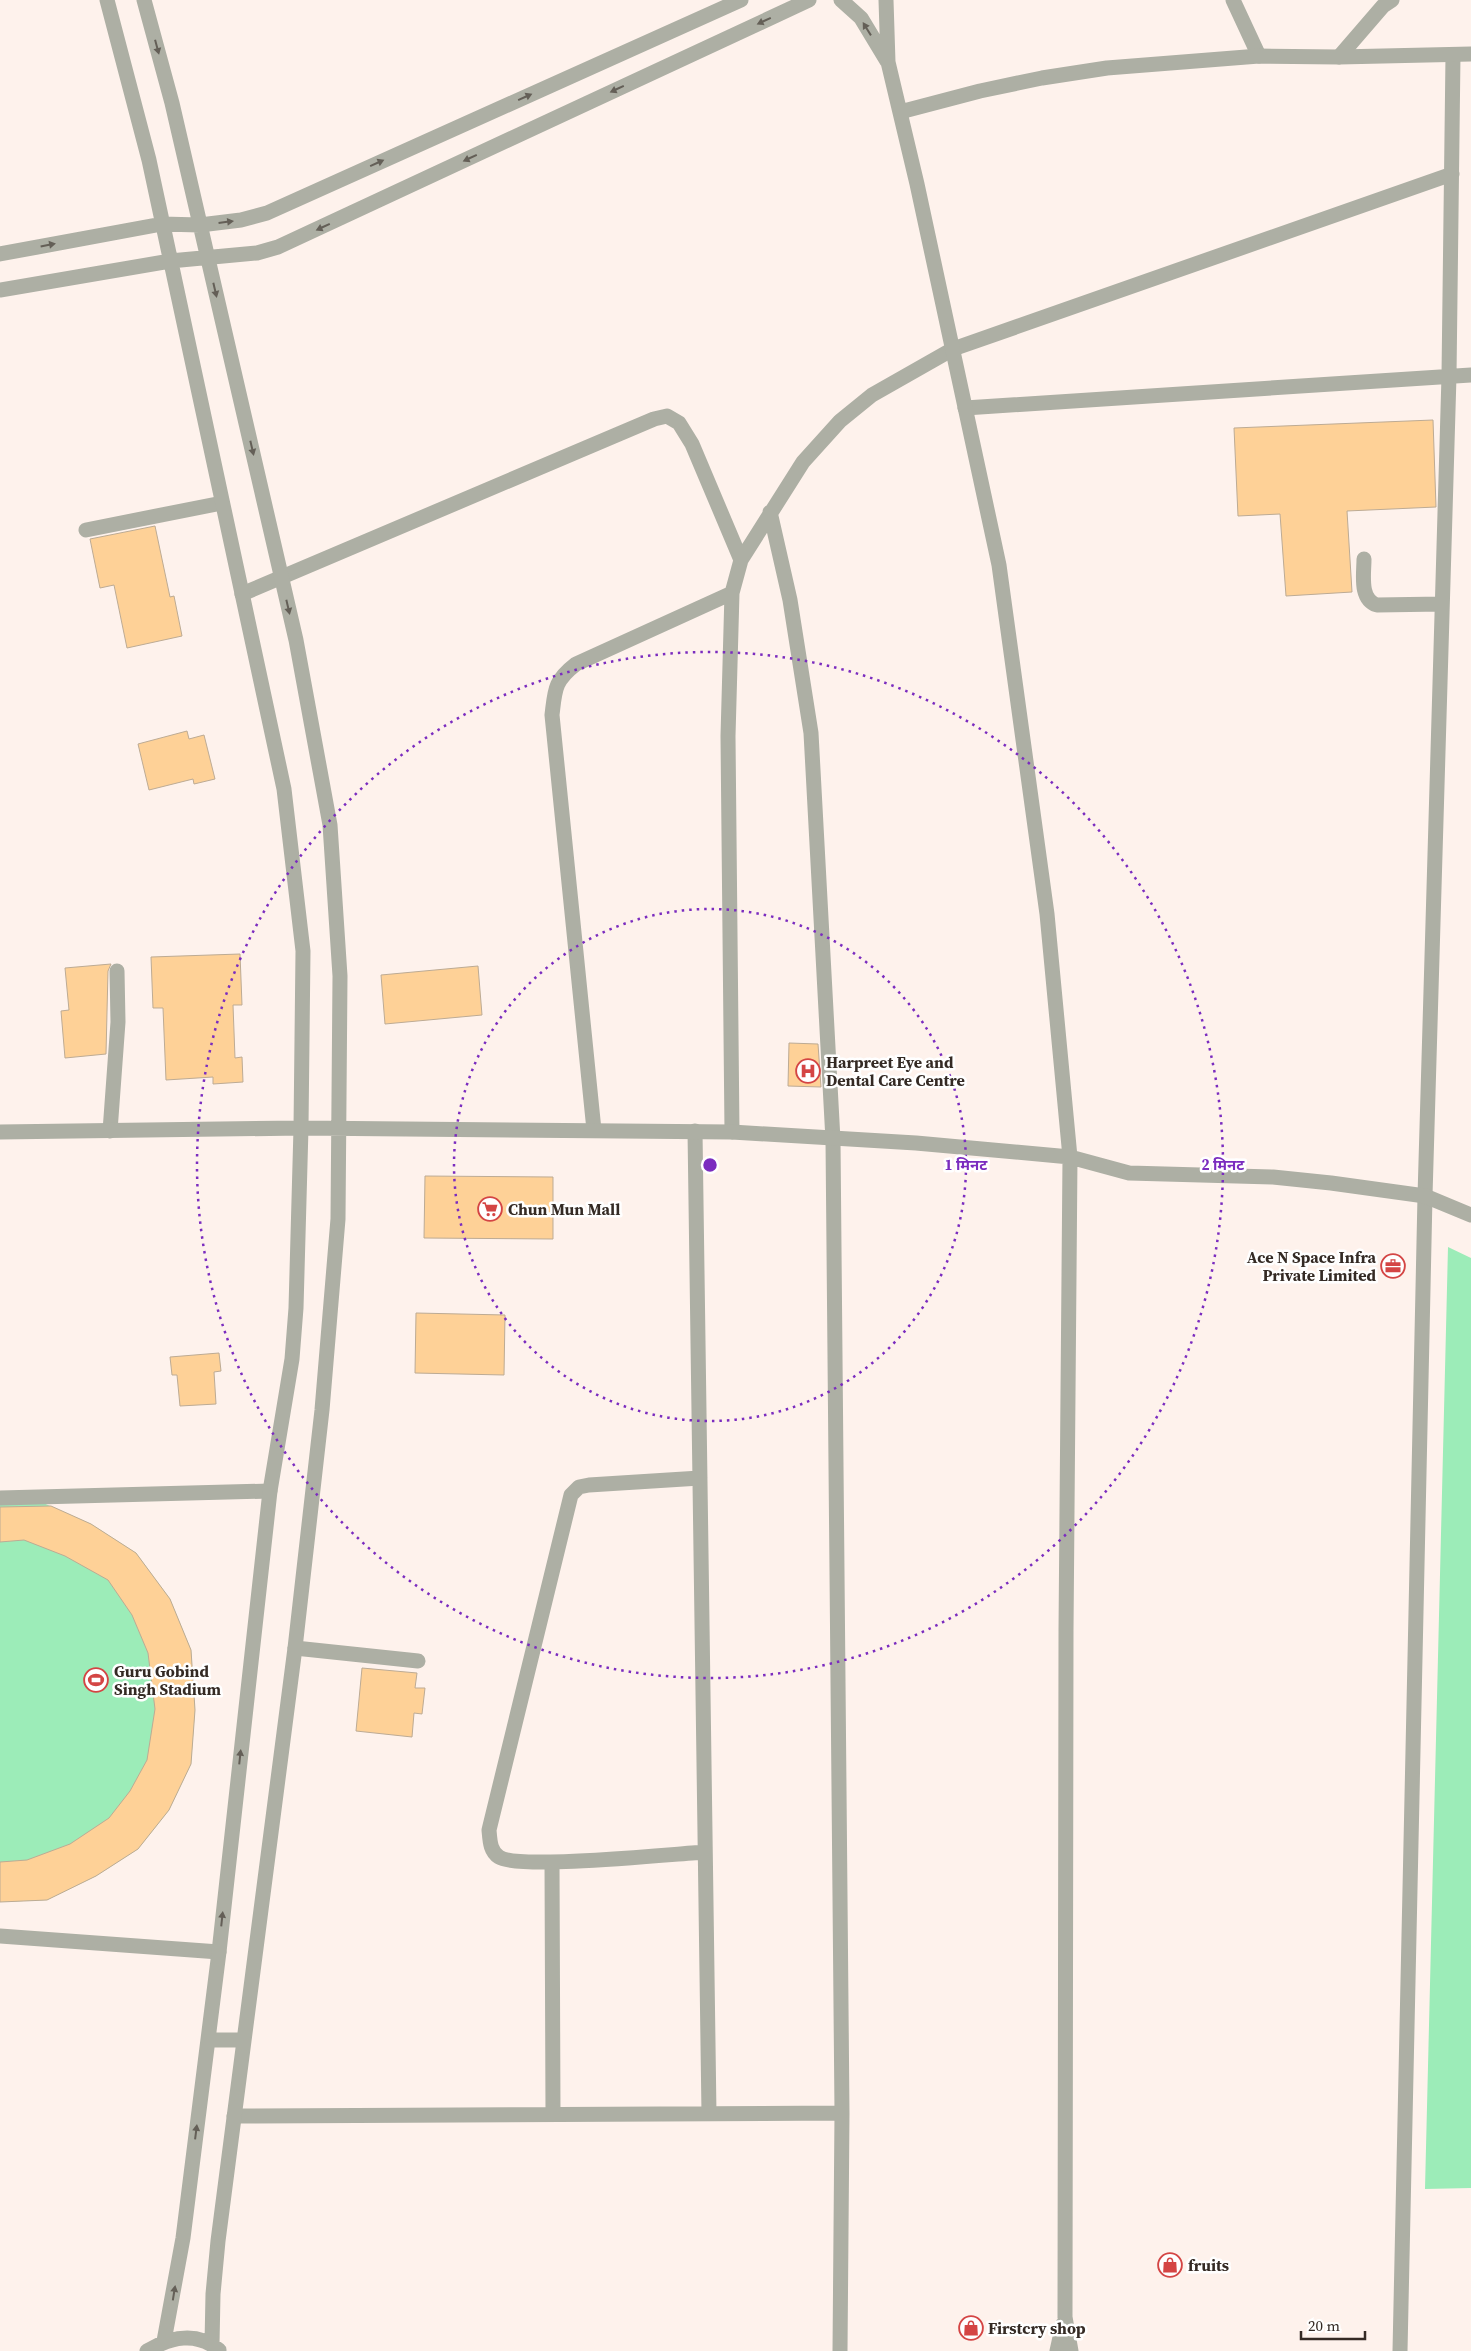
<svg xmlns="http://www.w3.org/2000/svg" width="1471" height="2351" font-family="'Source Serif 4','Noto Sans Devanagari',serif">
	<style>
		.green { fill: #9cecb8 }
		.building { fill: #fed197; stroke: #bdab94 }
		.lines { fill: none; stroke-linecap: round; stroke-linejoin: round }
		.minor { stroke: #adafa4; stroke-width: 15 }
		.tertiary { stroke: #adafa4; stroke-width: 15 }
		.oneway { fill: #645f57 }
		.ring { fill: none; stroke: #7b2cbf; stroke-width: 2.5; stroke-dasharray: 2.5 5 }
		.labels { text-anchor: middle; stroke-width: 5; stroke-linejoin: round; paint-order: stroke }
		.poi-label { font-size: 16px; font-weight: bold; fill: #342a24; stroke: #fff; text-anchor: start }
		.centre { fill: #7b2cbf; stroke: #fff; stroke-width: 2.5 }
		.ring-label { font-size: 15px; text-anchor: middle; font-weight: bold; fill: #7b2cbf; stroke: #fff; stroke-width: 5; stroke-linejoin: round; paint-order: stroke }
	</style>
	<rect width="100%" height="100%" fill="#fef2ec"/>
	<path class="green" d="M1448 1247 1471 1258V2188L1425 2189Z
		M41 1502 91 1524 136 1553 170 1599 191 1650 195 1710 191 1764 169 1810 138 1849 96 1876 47 1900 0 1902V1504Z"/>
	<path class="building" d="M1433 420 1436 507 1347 511 1352 592 1286 596 1280 514 1238 516 1234 428Z
		M155 526 170 597 174 596 182 636 127 648 114 585 100 588 90 539Z
		M187 731 189 739 204 735 215 779 194 784 193 779 149 790 138 744Z
		M240 954 242 1005H233L235 1058 242 1057 243 1082 213 1084V1077L166 1080 163 1008H153L151 957Z
		M111 964 108 971 106 1054 65 1058 61 1011 69 1010 65 968Z
		M478 966 482 1015 385 1024 381 975Z
		M789 1043 818 1044 821 1087 788 1086Z
		M425 1176 553 1177V1239L424 1238Z
		M416 1313 505 1315 504 1375 415 1373Z
		M219 1353 221 1371 214 1372 216 1404 180 1406 177 1375H172L170 1357Z
		M51 1506 91 1524 136 1553 170 1599 191 1650 195 1710 191 1764 169 1810 138 1849 96 1876 47 1900 0 1902V1862L27 1860 70 1844 109 1818 130 1791 147 1760 155 1709 148 1653 132 1615 108 1580 65 1556 24 1540 0 1542V1507Z
		M362 1668 417 1673 415 1688H425L422 1714 414 1713 412 1737 356 1731Z"/>
	<g class="lines">
		<path class="minor" d="M1233 0 1259 56
			M1339 57 1383 6 1392 0
			M965 408 1471 375
			M770 512 790 600 811 733 833 1140 842 2113 840 2351
			M86 530 222 503
			M1364 559C1364 574 1359 599 1377 605L1442 604
			M242 594 654 419 667 416 679 423 692 444 741 560
			M594 1130 552 715C555 690 554 681 576 664L732 593
			M110 1131 118 1022 117 971
			M695 1131 709 2114
			M732 1132 728 736 732 593 741 560 803 462 840 421 872 395 953 349 1452 174
			M700 1478 589 1485 579 1487 571 1495 489 1830C490 1841 490 1851 499 1857 518 1870 673 1854 705 1852
			M0 1498 270 1491
			M295 1648 418 1661
			M552 1862 553 2114
			M0 1936 219 1952
			M234 2116 842 2113
			M1400 2351 1425 1196 1449 376 1453 55"/>
		<path class="tertiary" d="M107 0 149 160 284 789 303 951 301 1128 296 1308 292 1359 270 1491 219 1952 183 2238 164 2341
			M144 0 172 103 296 640 330 825 340 976 338 1219 322 1410 295 1648 218 2241 213 2294 212 2344
			M841 0 861 18 887 61
			M886 0 888 62 917 184 999 565 1047 914 1070 1157 1066 1631 1065 2317 1071 2351
			M900 112 980 91 1042 78 1107 68 1259 56 1339 57 1471 54
			M0 254 162 224 200 225 241 220 267 213 741 0
			M0 290 170 261 257 253 278 247 809 0
			M0 1132 301 1128 732 1132 916 1143 1070 1157 1129 1173 1273 1177 1331 1183 1425 1196 1471 1215
			M208 2040H244
			M147 2351C171 2337 196 2331 219 2350
			M1057 2351 1063 2324"/>
	</g>
	<defs><path id="oneway-solid" d="M-6-.8H1V-3.2L6.5 0L1 3.2V.8H-6Z" transform="scale(1.25)"/></defs>
	<g class="oneway">
		<use href="#oneway-solid" transform="translate(764 21) rotate(155)"/>
		<use href="#oneway-solid" transform="translate(867 29) rotate(-122)"/>
		<use href="#oneway-solid" transform="translate(157 47) rotate(75)"/>
		<use href="#oneway-solid" transform="translate(617 89) rotate(155)"/>
		<use href="#oneway-solid" transform="translate(525 97) rotate(-24)"/>
		<use href="#oneway-solid" transform="translate(470 158) rotate(155)"/>
		<use href="#oneway-solid" transform="translate(377 163) rotate(-24)"/>
		<use href="#oneway-solid" transform="translate(226 222) rotate(-7)"/>
		<use href="#oneway-solid" transform="translate(323 227) rotate(155)"/>
		<use href="#oneway-solid" transform="translate(48 245) rotate(-11)"/>
		<use href="#oneway-solid" transform="translate(215 290) rotate(77)"/>
		<use href="#oneway-solid" transform="translate(252 448) rotate(77)"/>
		<use href="#oneway-solid" transform="translate(288 607) rotate(77)"/>
		<use href="#oneway-solid" transform="translate(240 1757) rotate(-84)"/>
		<use href="#oneway-solid" transform="translate(222 1919) rotate(-84)"/>
		<use href="#oneway-solid" transform="translate(196 2132) rotate(-83)"/>
		<use href="#oneway-solid" transform="translate(174 2293) rotate(-81)"/>
	</g>
	<g class="ring">
		<circle cx="710" cy="1165" r="256"/>
		<circle cx="710" cy="1165" r="513"/>
	</g>
	<defs>
		<g id="hospital-ring" transform="scale(1.25)"><circle r="9.5" fill="#fff" stroke="#d44544" stroke-width="1.5"/><path d="M-5-5h3v3.5h4V-5h3V5h-3V1.5h-4V5h-3Z" fill="#d44544"/></g>
		<g id="supermarket-ring" transform="scale(1.25)"><circle r="9.5" fill="#fff" stroke="#d44544" stroke-width="1.5"/><path d="M-6-5.5h2.5l.6 2H6L4.5 2H-2.5L-4.4-4H-6ZM-1.5 3.2a1.3 1.3 0 1 0 .1 0ZM3 3.2a1.3 1.3 0 1 0 .1 0Z" fill="#d44544"/></g>
		<g id="office-ring" transform="scale(1.25)"><circle r="9.5" fill="#fff" stroke="#d44544" stroke-width="1.5"/><path d="M-6-3h4V-5.5h4V-3h4V5H-6ZM-1-4.5V-3h2v-1.5ZM-6 0V1H6V0Z" fill="#d44544"/></g>
		<g id="stadium-ring" transform="scale(1.25)"><circle r="9.5" fill="#fff" stroke="#d44544" stroke-width="1.5"/><path d="M0-5a6.5 5 0 1 0 0 10a6.5 5 0 1 0 0-10ZM-3.5-1.8h7v3.6h-7Z" fill="#d44544"/></g>
		<g id="shop-ring" transform="scale(1.25)"><circle r="9.5" fill="#fff" stroke="#d44544" stroke-width="1.5"/><path d="M-5-2.5h2.3a2.7 3.5 0 0 1 5.4 0H5L5.5 6h-11ZM-1.5-2.5h3a1.5 2.3 0 0 0-3 0Z" fill="#d44544"/></g>
	</defs>
	<g fill-rule="evenodd">
		<use href="#hospital-ring" x="808" y="1071"/>
		<use href="#supermarket-ring" x="490" y="1209"/>
		<use href="#office-ring" x="1393" y="1266"/>
		<use href="#stadium-ring" x="96" y="1680"/>
		<use href="#shop-ring" x="1170" y="2265"/>
		<use href="#shop-ring" x="971" y="2328"/>
	</g>
	<g class="labels">
		<g class="poi-label">
			<text x="826" y="1068">Harpreet Eye and<tspan x="826" dy="18">Dental Care Centre</tspan></text>
			<text x="508" y="1215">Chun Mun Mall</text>
			<text x="1376" y="1263" text-anchor="end">Ace N Space Infra<tspan x="1376" dy="18">Private Limited</tspan></text>
			<text x="114" y="1677">Guru Gobind<tspan x="114" dy="18">Singh Stadium</tspan></text>
			<text x="1188" y="2271">fruits</text>
			<text x="988" y="2334">Firstcry shop</text>
		</g>
	</g>
	<circle cx="710" cy="1165" r="8" class="centre"/>
	<g class="ring-label">
		<text x="966" y="1170">1 मिनट</text>
		<text x="1223" y="1170">2 मिनट</text>
	</g>
	<path d="M1301 2331v8h64v-8" fill="none" stroke="#342a24" stroke-width="2.5"/>
	<text x="1308" y="2331" font-size="15" fill="#342a24" stroke="#ffffff" stroke-width="4" paint-order="stroke">20 m</text>
</svg>
